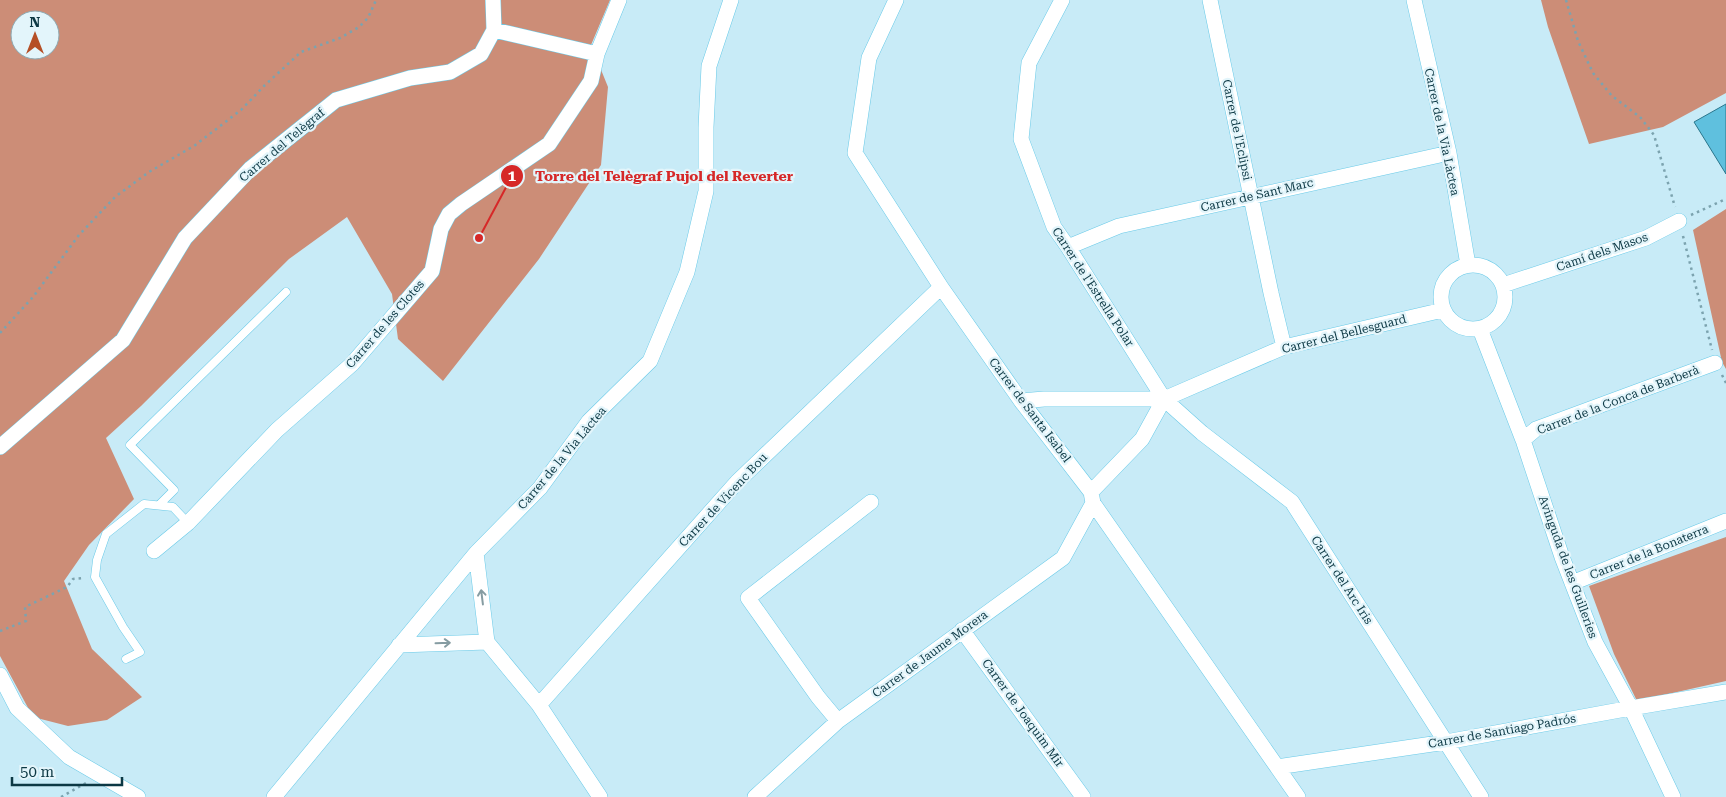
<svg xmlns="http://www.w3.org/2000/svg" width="1726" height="797" font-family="'Roboto Serif',serif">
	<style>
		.forest { fill: #cc8d77; fill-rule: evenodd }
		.building { fill: #5fc0de; stroke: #2a768c }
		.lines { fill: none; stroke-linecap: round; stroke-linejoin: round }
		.lane-casing { stroke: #69cae8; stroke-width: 9 }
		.street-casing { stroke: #69cae8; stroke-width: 16 }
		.path { stroke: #7ca3af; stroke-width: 2.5; stroke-dasharray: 2.5 4; stroke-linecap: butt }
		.lane { stroke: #fff; stroke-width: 8 }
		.street { stroke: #fff; stroke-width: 15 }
		.oneway { stroke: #869ca2 }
		.labels { text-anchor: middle; stroke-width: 4.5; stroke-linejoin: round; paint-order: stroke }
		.street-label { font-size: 12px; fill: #0c3844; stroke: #e3f5fb }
		.leader { fill: none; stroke: #d62828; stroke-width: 2 }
		.callout-dot { fill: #d62828; stroke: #e3f5fb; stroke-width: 2 }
		.mark-label { font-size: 15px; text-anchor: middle; font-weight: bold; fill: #fff }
		.callout-label { font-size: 14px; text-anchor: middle; font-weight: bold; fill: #d62828; stroke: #e3f5fb; stroke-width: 4.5; stroke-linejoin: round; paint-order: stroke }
	</style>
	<rect width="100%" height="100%" fill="#c8ebf7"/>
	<path class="forest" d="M0 0H610L591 45 608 87 601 165 539 259 443 381 398 339 392 294 347 217 289 259 141 406 106 438 134 499 89 545 64 581 92 649 142 697 107 720 68 726 33 717 0 656ZM20 20H50V50H20Z
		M1541 0H1726V93L1663 127 1589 144 1548 27Z
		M1726 209V369L1722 362 1693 230Z
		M1726 537V681L1637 701 1614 654 1589 586Z"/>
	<path class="building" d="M1726 104V174L1694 122Z"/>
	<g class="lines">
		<g class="lane-casing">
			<path id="lane" d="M159 505 174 490 130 445 286 292
				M126 659 140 652 123 627 95 577 97 560 106 534 144 504 173 507 188 523"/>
		</g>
		<g class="street-casing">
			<path id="street" d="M896 0 869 58 855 153 941 287 1021 401 1091 492 1093 503 1298 797
				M1062 0 1029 63 1021 139 1054 227 1068 247 1164 399 1202 433 1292 502 1481 797
				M1210 0 1271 293 1284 347
				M1414 0 1449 153 1468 265
				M494 30 597 54
				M1068 247 1119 226 1449 153
				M1441 297a32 32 0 1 1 64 0a32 32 0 1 1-64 0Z
				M1503 285 1646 238 1679 221
				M1480 329 1523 440 1562 557 1595 642 1631 708 1673 797
				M1021 401 1044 399H1164L1284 347 1443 310
				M1523 440 1536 429 1715 363
				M0 447 123 340 185 238 251 168 336 100 410 78 450 72 481 54 494 30 493 0
				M1091 492 1142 439 1164 399
				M154 551 188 523 277 430 352 364 432 271 441 229 449 214 461 204 549 144 591 81 597 54 619 0
				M476 553 487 642 539 705 600 797
				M1572 583 1726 521
				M962 630 1083 797
				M399 645 487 642
				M0 675 17 708 69 757 138 797
				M539 705 737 482 941 287
				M838 721 818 697 748 598 871 502
				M1277 767 1446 742 1631 708 1726 692
				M274 797 476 553 540 488 589 421 650 361 687 272 706 191V127L709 66 731 0
				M755 797 838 721 1063 558 1093 503"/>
		</g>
		<path class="path" d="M1566 0 1578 41 1593 73 1612 96 1640 117 1654 135 1675 207
			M1691 215 1726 199
			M1683 236 1712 350
			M0 333 33 297 79 235 115 197 149 172 194 146 241 110 264 86 301 52 340 38 359 27 368 18 376 0
			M1722 375 1726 383
			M0 631 26 621 25 607 67 587 73 579 85 578
			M61 797 86 783"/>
		<use href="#lane" class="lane"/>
		<use href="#street" class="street"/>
	</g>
	<defs><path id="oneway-shaft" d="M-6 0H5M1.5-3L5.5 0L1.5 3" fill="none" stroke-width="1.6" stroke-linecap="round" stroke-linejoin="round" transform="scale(1.25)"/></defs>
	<g class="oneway">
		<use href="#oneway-shaft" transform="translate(482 597) rotate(-97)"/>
		<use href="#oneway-shaft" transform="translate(443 643) rotate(-2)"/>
	</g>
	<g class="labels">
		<g class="street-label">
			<text transform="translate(1237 130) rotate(78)" y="4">Carrer de l'Eclipsi</text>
			<text transform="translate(1442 132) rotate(78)" y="4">Carrer de la Via Làctea</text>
			<text transform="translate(282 145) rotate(-40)" y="4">Carrer del Telègraf</text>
			<text transform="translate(1257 195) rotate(-13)" y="4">Carrer de Sant Marc</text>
			<text transform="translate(1602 252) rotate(-19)" y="4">Camí dels Masos</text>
			<text transform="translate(1093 287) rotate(57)" y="4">Carrer de l'Estrella Polar</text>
			<text transform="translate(385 324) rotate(-49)" y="4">Carrer de les Clotes</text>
			<text transform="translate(1344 334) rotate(-14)" y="4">Carrer del Bellesguard</text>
			<text transform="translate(1618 400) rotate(-21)" y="4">Carrer de la Conca de Barberà</text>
			<text transform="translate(1030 410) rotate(53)" y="4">Carrer de Santa Isabel</text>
			<text transform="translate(562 458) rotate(-50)" y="4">Carrer de la Via Làctea</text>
			<text transform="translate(723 500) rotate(-47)" y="4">Carrer de Vicenc Bou</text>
			<text transform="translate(1649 552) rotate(-22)" y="4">Carrer de la Bonaterra</text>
			<text transform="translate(1568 567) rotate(70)" y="4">Avinguda de les Guilleries</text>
			<text transform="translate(1342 580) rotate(57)" y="4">Carrer del Arc Iris</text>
			<text transform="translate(930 654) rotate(-36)" y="4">Carrer de Jaume Morera</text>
			<text transform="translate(1023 713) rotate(54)" y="4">Carrer de Joaquim Mir</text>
			<text transform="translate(1502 731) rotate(-10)" y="4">Carrer de Santiago Padrós</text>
		</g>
	</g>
	<path class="leader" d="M479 238L512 176"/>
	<g class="callout-dot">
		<circle cx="479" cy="238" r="5"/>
		<circle cx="512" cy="176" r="12"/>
	</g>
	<g class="mark-label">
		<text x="512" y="181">1</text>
	</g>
	<g class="callout-label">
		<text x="664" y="181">Torre del Telègraf Pujol del Reverter</text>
	</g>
	<g transform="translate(35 35)"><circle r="24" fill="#e3f5fb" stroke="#8da9b2"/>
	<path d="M0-4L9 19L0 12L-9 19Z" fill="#b54f26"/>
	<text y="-8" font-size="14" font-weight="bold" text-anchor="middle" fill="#0c3844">N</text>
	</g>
	<path d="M12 777v8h110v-8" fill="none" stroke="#0c3844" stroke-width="2.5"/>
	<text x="20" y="777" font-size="15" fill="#0c3844" stroke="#e3f5fb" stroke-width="4" paint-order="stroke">50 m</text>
</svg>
